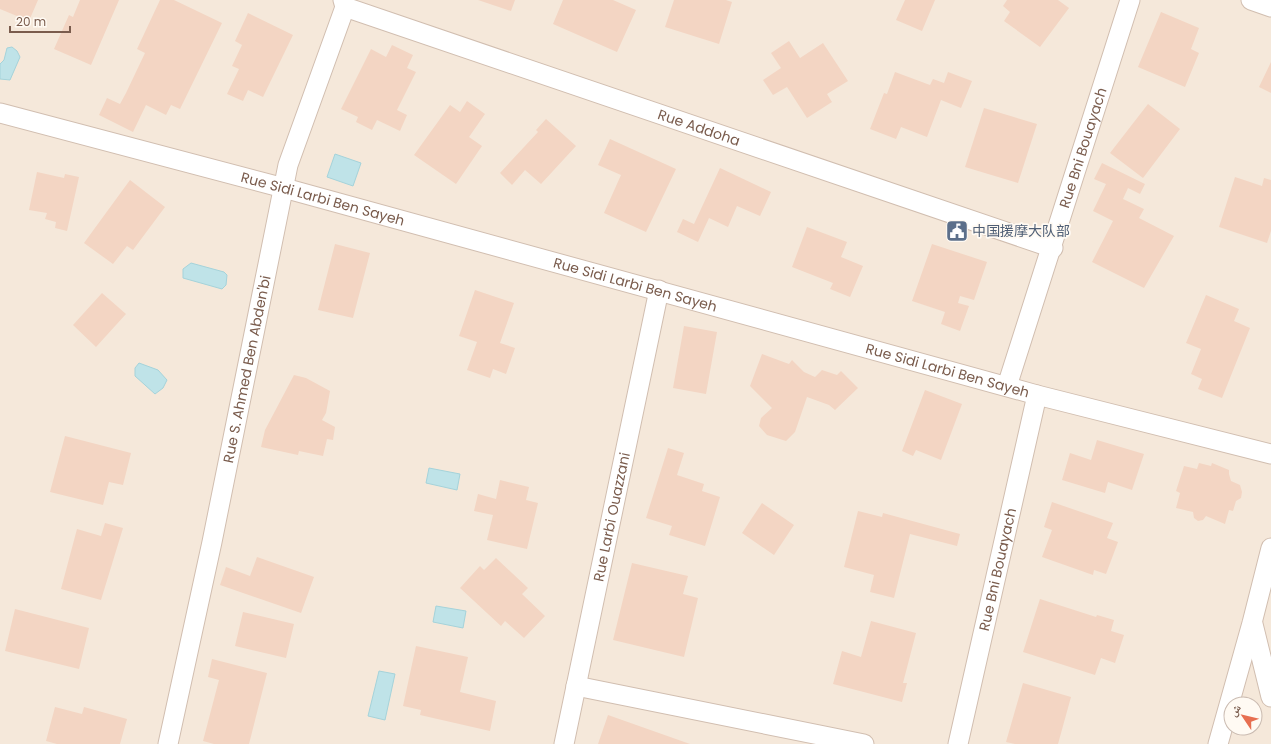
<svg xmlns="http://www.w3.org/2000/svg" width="1271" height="744" font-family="Poppins,'Noto Naskh Arabic','Noto Sans SC',sans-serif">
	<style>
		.residential { fill: #f5e8da; fill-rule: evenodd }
		.water { fill: #bfe3e8; stroke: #a5d3da }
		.building { fill: #f3d5c3 }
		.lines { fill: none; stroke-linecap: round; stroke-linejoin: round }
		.minor-casing { stroke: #d1beb0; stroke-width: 21 }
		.minor { stroke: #fff; stroke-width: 19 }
		.labels { text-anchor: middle; stroke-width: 3.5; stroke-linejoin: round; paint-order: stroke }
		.street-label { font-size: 14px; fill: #7a5c4d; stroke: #fffaf3 }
		.service-label { font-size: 14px; fill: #4e5e75; stroke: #fffaf3; text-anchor: start }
	</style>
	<rect width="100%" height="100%" fill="#fdf6ec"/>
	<path class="residential" d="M0 0H1271V744H0ZM1231 704H1255V728H1231Z"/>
	<path class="water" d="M12 47 17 51 20 57 10 80 0 79V64L4 60 7 48Z
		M335 154 361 163 353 186 327 177Z
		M191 263 224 272 227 275 226 285 222 289 183 278V269Z
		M139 363 158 370 167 380 163 388 155 394 135 376V368Z
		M429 468 460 474 457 490 426 483Z
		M436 606 466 611 463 628 433 622Z
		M379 671 395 674 385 720 368 716Z"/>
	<path class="building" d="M0 0H38L29 21 0 9Z
		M80 0H119L91 65 54 49 69 15 73 17Z
		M160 0H174L222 23 180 109 171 105 166 115 146 105 133 132 99 115 107 98 120 104 126 93 145 53 137 49Z
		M478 0H515L511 11Z
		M563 0H613L636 10 617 52 553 24Z
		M674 0H726L732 2 719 44 665 27Z
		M905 0H935L922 31 896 20Z
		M1007 0H1058L1069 8 1040 47 1004 21 1010 12 1003 6Z
		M1161 12 1199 28 1191 49 1199 53 1185 87 1138 67Z
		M248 13 293 35 263 97 248 90 243 101 227 94 239 69 232 66 242 45 235 41Z
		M789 41 800 58 823 43 848 81 827 94 832 102 807 118 787 87 773 95 763 80 781 68 771 53Z
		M392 45 413 55 407 68 416 72 397 110 407 115 400 131 377 120 372 130 356 122 358 117 341 109 371 49 386 57Z
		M1271 62V93L1259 87Z
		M895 72 930 85 933 79 944 83 948 72 972 81 961 108 941 100 927 137 901 127 896 139 870 129 884 93 887 94Z
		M467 101 485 114 469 137 482 146 456 184 414 155 450 105 460 112Z
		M1148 104 1180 129 1143 178 1110 153Z
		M984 108 1037 124 1018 183 965 167Z
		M546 119 576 146 541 184 525 170 512 185 500 173 538 132 536 130Z
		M610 139 676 169 646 232 604 213 621 175 598 165Z
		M1102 163 1145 184 1140 194 1128 188 1123 199 1144 209 1139 218 1174 236 1144 288 1092 262 1113 221 1093 211 1106 184 1094 179Z
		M720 168 771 192 760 216 737 206 728 227 709 218 698 242 677 232 683 219 694 224Z
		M37 172 64 178 65 174 79 177 67 231 55 228 56 222 45 219 47 213 29 210Z
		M1235 177 1262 186 1264 178 1271 180V231L1267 243 1219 227Z
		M130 180 165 207 133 250 127 246 113 264 84 243Z
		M807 227 847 242 841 257 863 266 850 297 830 289 833 283 792 267Z
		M335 244 370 253 353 318 318 310Z
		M932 244 987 262 974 300 960 296 958 303 969 306 960 331 941 324 945 312 912 301Z
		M475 290 514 303 500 343 515 348 506 374 493 369 490 378 467 370 477 342 459 336Z
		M102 293 126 314 96 347 73 325Z
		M1206 295 1239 309 1234 321 1250 328 1222 398 1198 389 1202 379 1191 374 1201 349 1186 343Z
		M684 326 717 332 706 394 673 388Z
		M762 354 789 364 792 360 804 372 815 377 822 370 837 375 841 371 858 388 835 410 829 405 807 397 795 432 786 441 767 435 759 426 761 418 772 408 750 386Z
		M294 375 306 378 330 391 326 413 322 420 335 427 333 440 327 439 323 456 299 451 298 455 261 447 265 430Z
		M925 390 962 404 941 460 916 450 913 456 902 451Z
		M65 436 131 453 123 485 109 482 103 505 50 492Z
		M1097 440 1144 454 1132 490 1108 482 1105 493 1062 480 1070 453 1091 460Z
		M668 448 684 453 677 475 704 484 702 491 720 497 705 546 669 535 672 526 646 518Z
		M1199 463 1211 466 1212 463 1229 470V474L1231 481 1240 485 1242 492 1241 498 1236 501 1233 511 1229 510 1225 524 1206 516 1203 520 1198 521 1194 518 1193 512 1176 508 1180 493 1176 491 1184 466 1197 469Z
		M500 480 529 487 526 500 538 503 527 549 487 540 493 515 474 511 478 494 496 499Z
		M1052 502 1113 523 1107 538 1118 542 1106 574 1094 570 1093 575 1042 557 1052 530 1044 527Z
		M762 503 794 525 774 555 742 533Z
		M858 511 882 517 883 513 960 534 957 546 910 534 894 598 870 592 874 575 844 567Z
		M105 523 123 528 101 600 61 589 77 529 101 536Z
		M257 557 314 577 301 613 220 585 226 567 250 576Z
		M496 558 528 588 522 594 545 616 524 638 505 621 501 626 460 588 480 566 484 570Z
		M632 563 688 576 683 594 698 598 684 657 613 640Z
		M1040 599 1096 617 1097 615 1114 620 1111 631 1124 635 1115 663 1101 658 1095 675 1023 652Z
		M15 609 89 628 79 669 5 651Z
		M243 612 294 624 286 658 235 646Z
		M871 621 916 633 903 683H907L902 702 833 684 842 651 861 657Z
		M416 646 468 657 460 692 496 701 490 731 420 715 421 710 403 706Z
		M212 659 267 673 249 744H214L203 741 219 680 208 677Z
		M1023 683 1071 697 1058 744H1015L1006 742Z
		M55 707 82 714 84 707 127 719 120 744H57L46 741Z
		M608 715 690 744H598Z"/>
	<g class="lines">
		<g class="minor-casing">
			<g id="minor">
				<path d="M1251 0 1271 7"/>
				<path id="s1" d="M345 7 1053 248"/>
				<path id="s2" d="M0 113 284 188 1037 395 1271 454"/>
				<path id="s3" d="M1007 386 1130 0"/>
				<path d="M1253 624 1271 697"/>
				<path d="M576 686 864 744"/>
				<path id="s4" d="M168 744 212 542 288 165 345 7 343 0"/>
				<path id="s5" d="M564 744 659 290"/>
				<path id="s6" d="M958 744 1037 395"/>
				<path d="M1218 744 1252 623 1271 548"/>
			</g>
		</g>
		<use href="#minor" class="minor"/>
	</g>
	<defs>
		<g id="civic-square" transform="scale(1.15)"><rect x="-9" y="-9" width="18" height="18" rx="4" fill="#5c6f8a" stroke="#fffaf3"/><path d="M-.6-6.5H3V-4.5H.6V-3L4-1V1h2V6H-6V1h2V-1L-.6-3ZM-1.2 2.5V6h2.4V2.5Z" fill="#fff"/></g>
	</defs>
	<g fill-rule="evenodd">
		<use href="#civic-square" x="957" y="231"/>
	</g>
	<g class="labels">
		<g class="street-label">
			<text dy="5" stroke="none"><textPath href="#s1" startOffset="374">Rue Addoha</textPath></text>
			<text dy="5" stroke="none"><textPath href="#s3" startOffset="250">Rue Bni Bouayach</textPath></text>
			<text dy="5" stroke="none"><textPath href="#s2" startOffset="334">Rue Sidi Larbi Ben Sayeh</textPath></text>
			<text dy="5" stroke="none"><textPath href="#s2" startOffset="658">Rue Sidi Larbi Ben Sayeh</textPath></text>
			<text dy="5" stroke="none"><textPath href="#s4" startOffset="383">Rue S. Ahmed Ben Abden'bi</textPath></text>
			<text dy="5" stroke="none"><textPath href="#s2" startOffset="982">Rue Sidi Larbi Ben Sayeh</textPath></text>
			<text dy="5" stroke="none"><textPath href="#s5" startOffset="232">Rue Larbi Ouazzani</textPath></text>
			<text dy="5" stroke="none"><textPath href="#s6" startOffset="179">Rue Bni Bouayach</textPath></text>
		</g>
		<g class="service-label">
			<text x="972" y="236">中国援摩大队部</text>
		</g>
	</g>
	<g transform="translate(1243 716) rotate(305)"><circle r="19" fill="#fffaf3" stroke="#cabbb1"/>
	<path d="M0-3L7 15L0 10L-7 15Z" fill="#e76f51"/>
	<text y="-6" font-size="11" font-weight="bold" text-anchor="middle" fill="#7a5c4d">ش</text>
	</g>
	<path d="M10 26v6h60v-6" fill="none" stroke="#7a5c4d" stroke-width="2"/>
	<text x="16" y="26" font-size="12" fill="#7a5c4d" stroke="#fffaf3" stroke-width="3" paint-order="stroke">20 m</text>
</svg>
